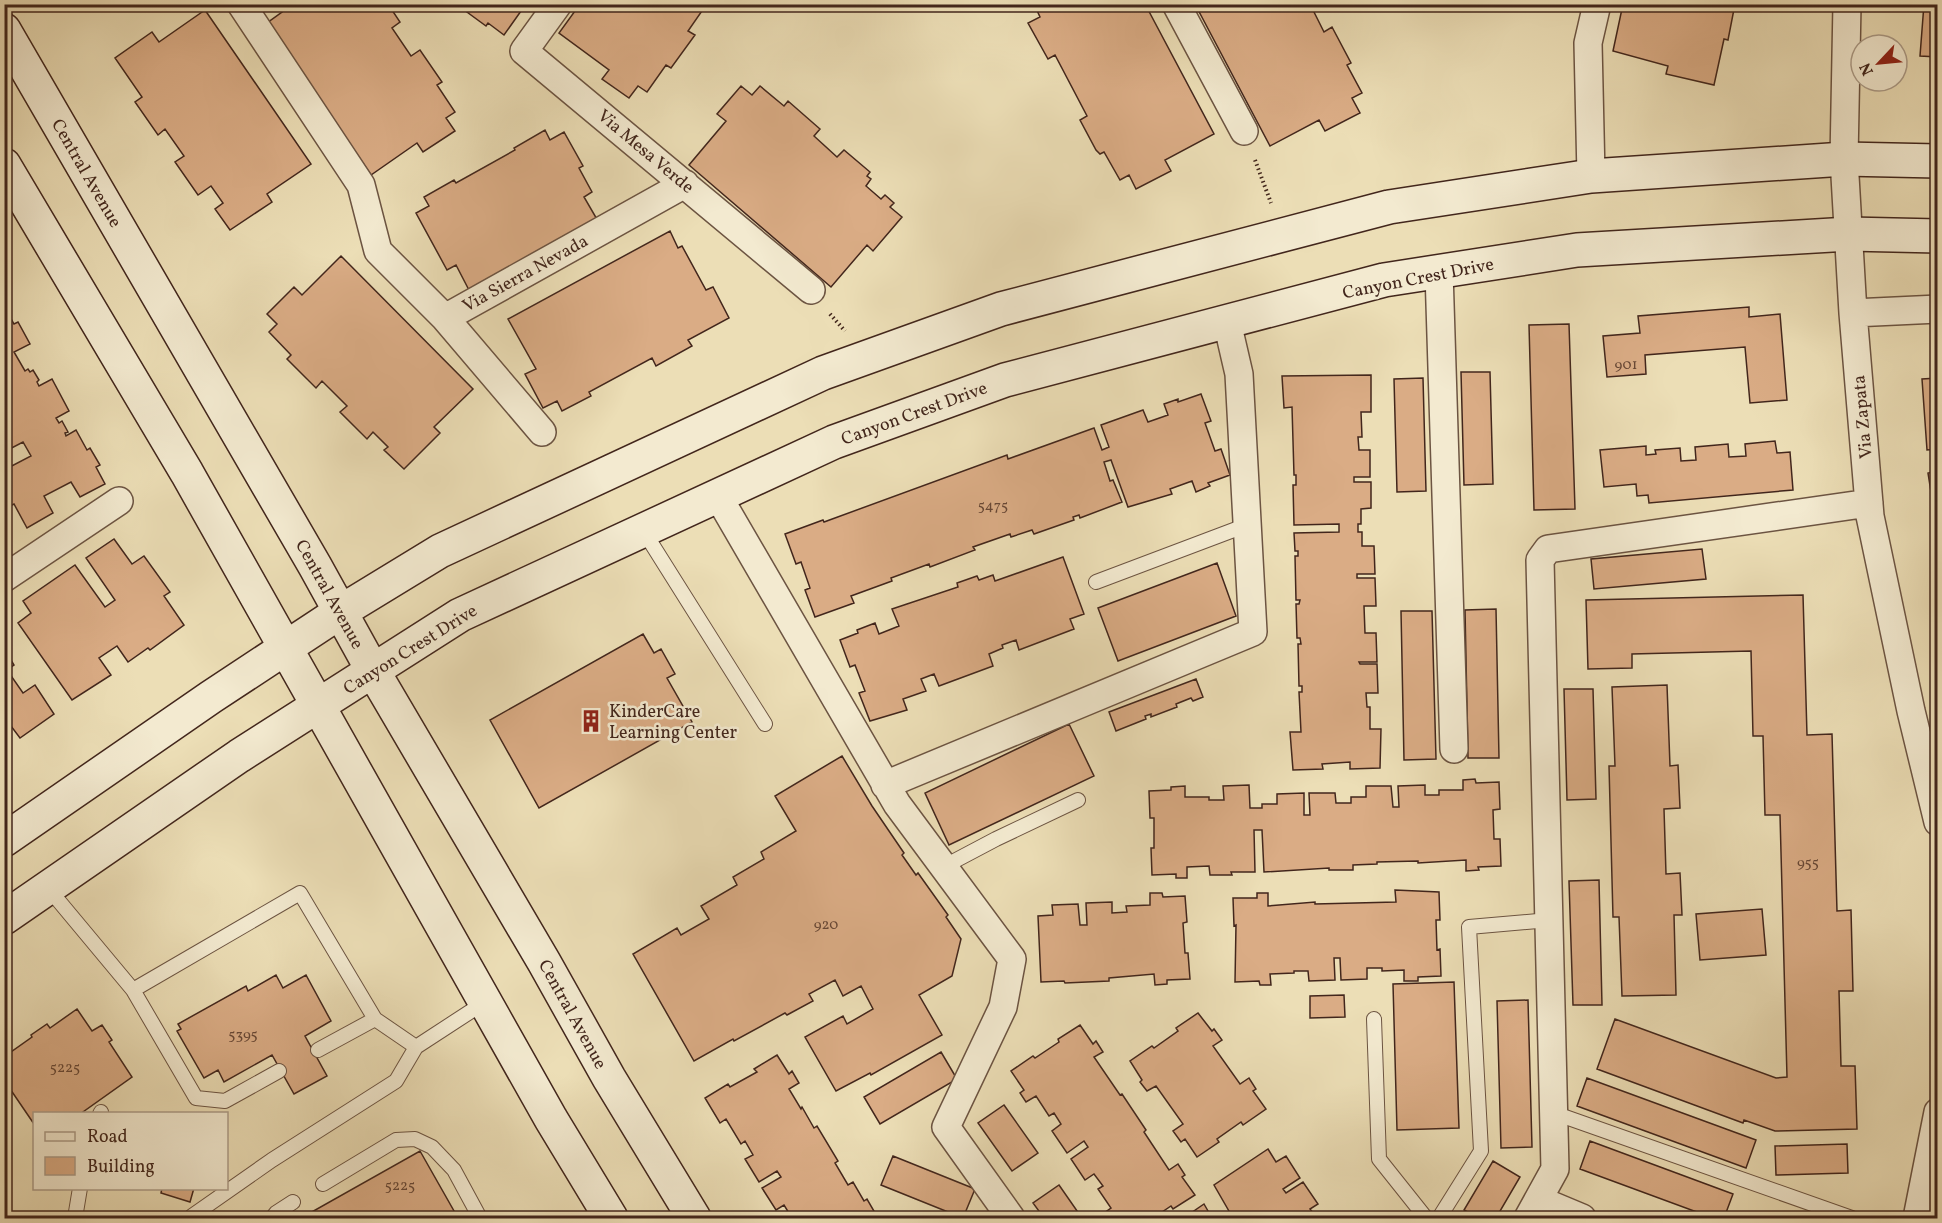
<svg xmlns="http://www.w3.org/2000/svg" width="1942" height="1223" font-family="Vollkorn,serif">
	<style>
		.building { fill: #daac85; stroke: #42261c; stroke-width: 1.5 }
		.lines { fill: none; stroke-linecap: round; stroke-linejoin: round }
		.lane-casing { stroke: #6c5442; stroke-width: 16 }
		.street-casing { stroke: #6c5442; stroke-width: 30 }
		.secondary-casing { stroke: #42261c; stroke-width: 36 }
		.path { stroke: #42261c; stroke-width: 4; stroke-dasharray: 1.5 3; stroke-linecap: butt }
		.lane { stroke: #f3ead0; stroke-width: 14 }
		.street { stroke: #f3ead0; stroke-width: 27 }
		.secondary { stroke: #f3ead0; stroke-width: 33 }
		.labels { text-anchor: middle; stroke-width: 5; stroke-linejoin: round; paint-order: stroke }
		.number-label { font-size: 15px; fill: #684836 }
		.street-label { font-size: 18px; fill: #42261c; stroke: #f3ead0 }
		.poi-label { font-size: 18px; fill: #42261c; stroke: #f3ead0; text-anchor: start }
	</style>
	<rect width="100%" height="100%" fill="#ecdeb6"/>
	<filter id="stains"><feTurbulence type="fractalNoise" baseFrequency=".00333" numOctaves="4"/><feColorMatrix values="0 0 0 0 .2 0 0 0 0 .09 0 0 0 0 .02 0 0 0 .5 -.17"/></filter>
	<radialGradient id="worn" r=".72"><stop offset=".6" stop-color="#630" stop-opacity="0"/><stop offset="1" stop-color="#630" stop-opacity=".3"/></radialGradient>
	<path class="building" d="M285 4H388L400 22 392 28 411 56 420 50 442 82 437 85 455 112 446 118 455 131 423 152 417 143 371 175 267 23 282 12 279 8Z
		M456 4H526L504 35 488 23 486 26Z
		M580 4H717L713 10 706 5 688 31 695 35 671 68 666 65 647 92 638 86 629 98 602 79 609 70 559 33Z
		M1034 4H1145L1214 134 1165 160 1171 171 1136 189 1129 175 1120 180 1104 152 1100 154 1096 150 1080 120 1087 116 1055 55 1048 59 1028 23 1040 17Z
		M1195 4H1319L1312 8 1324 32 1332 27 1351 63 1347 65 1362 93 1352 98 1360 113 1325 131 1319 120 1270 146Z
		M1623 4H1735L1728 40 1724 39 1714 85 1666 74 1668 66 1613 51Z
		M1924 4H1938V57L1920 56Z
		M205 10 311 164 267 194 272 202 230 230 215 209 223 203 211 186 198 195 175 162 184 156 165 129 158 135 135 102 142 97 115 58 152 32 159 42Z
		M741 86 752 95 760 86 784 106 788 101 820 129 814 136 837 157 844 150 870 172 867 176 871 179 866 186 881 199 885 195 894 203 890 207 902 217 873 251 867 245 831 287 689 165 726 121 717 114Z
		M545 130 550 140 564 132 583 166 579 168 592 192 584 197 598 221 470 292 456 265 447 270 416 213 429 206 424 197 454 180 456 183 515 150 514 148Z
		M670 231 678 248 682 246 706 290 713 287 729 318 688 340 692 346 656 366 652 358 589 392 591 396 562 411 557 401 543 408 525 374 536 369 508 319Z
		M341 256 473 389 434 427 440 433 404 469 384 450 388 447 373 432 367 439 340 412 347 406 322 381 316 388 287 359 291 355 269 332 277 324 267 314 294 287 302 295Z
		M4 306 14 324 18 322 30 344 14 352 25 371 28 369 30 372 33 370 39 380 37 382 39 386 52 379 69 411 56 418 59 423 62 421 68 432 65 433 66 436 76 430 87 450 90 448 100 465 96 467 105 484 80 497 71 482 44 496 53 513 27 528 14 504 6 508 4 505V470L31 456 23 442 4 452Z
		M1749 307V317L1780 314 1787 400 1750 403 1745 347 1645 355 1646 374 1607 377 1603 336 1640 333 1638 316Z
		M1569 324 1575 509 1534 510 1529 325Z
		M1461 372H1490L1493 484 1464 485Z
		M1371 375V412H1361L1362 437H1358L1359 450H1370V477H1354V482H1371V508L1361 509V524H1358V532H1362V546H1374L1375 574H1357V578H1375L1376 606H1364L1365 633H1376L1377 662H1359L1360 664H1377L1378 693H1366L1367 707H1370V729H1381L1380 768 1350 769V762L1322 764 1323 769 1293 770 1290 732H1301L1299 692H1302V686H1299L1298 644H1301L1300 638H1297L1296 604H1299L1300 600H1296L1295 556H1298V551H1295L1294 533 1339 532V524L1294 525 1293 485H1296V475H1294L1292 407 1284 408 1282 376Z
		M1423 378 1426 491 1397 492 1394 379Z
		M1938 378V449L1927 450 1922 379Z
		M1201 394 1211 421 1205 423 1215 451 1221 449 1230 475 1208 483 1210 486 1196 492 1192 481 1170 489 1172 494 1128 507 1111 460 1104 462 1110 481 1113 480 1122 502 1080 518 1079 515 1073 517 1074 520 1034 534 1032 530 1011 537 1010 534 973 547 975 550 930 567 929 564 891 578 892 581 851 596 854 603 815 617 805 590 810 588 801 562 796 564 785 534 823 520 824 522 1007 455 1008 459 1094 428 1102 450 1109 447 1101 425 1143 410 1148 422 1168 415 1164 404 1178 399V402Z
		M1775 441 1777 453 1790 452 1793 490 1649 503 1648 495 1637 496 1636 484 1604 487 1600 450 1646 446V455L1656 454 1655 450 1680 448 1681 461 1696 460 1695 447 1728 444 1729 457 1746 456 1745 444Z
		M1938 471V530H1937L1928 473Z
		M114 539 132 564 144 556 170 592 164 596 184 625 150 650 148 648 128 662 117 646 99 658 111 675 72 700 18 623 31 613 23 601 75 565 105 607 115 600 86 558Z
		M1702 549 1706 579 1594 589 1591 559Z
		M1063 557 1084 614 1070 619 1074 629 1019 650 1016 640 1002 645 1003 648 989 654 993 666 939 686 934 674 921 679 926 691 903 699 907 710 870 721 859 693 865 691 855 665 850 667 840 640 858 633 857 630 875 623 879 634 899 626 892 609 958 587 957 583 977 576 979 580 993 575 995 581Z
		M1217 563 1236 616 1118 661 1098 608Z
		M1803 595 1807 735 1832 734 1837 911 1851 910 1853 991H1839L1841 1066H1855L1857 1129 1775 1131 1744 1120 1743 1123 1597 1069 1615 1019 1776 1078 1787 1077 1780 815H1765L1763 736H1753L1751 651 1632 654V668L1588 669 1586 600Z
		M1496 609 1499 758H1468L1465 610Z
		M1401 611H1432L1436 759 1404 760Z
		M643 634 654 653 661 649 675 674 667 678 692 722 539 808 490 720Z
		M5 650 14 665 7 670 23 693 35 685 54 714 20 738 11 726 4 731Z
		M1196 679 1203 697 1193 701 1191 698 1176 704 1177 707 1151 717V714L1145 716 1146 719 1116 731 1109 712Z
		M1667 685 1670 766 1678 765 1680 808 1664 809 1666 874 1680 873 1682 915H1674L1676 995 1622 996 1619 917H1613L1609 766H1615L1612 687Z
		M1564 689H1593L1596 799 1567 800Z
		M1069 724 1094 776 949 845 925 793Z
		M842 756 872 806 904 853 902 855 916 875 918 873 948 915 946 917 961 939 952 976 919 995 942 1035 871 1075 870 1073 836 1091 805 1037 843 1016 847 1024 873 1009 861 986 843 996 835 980 809 994 813 1001 787 1015 785 1013 734 1041 733 1039 694 1061 633 954 677 928 681 935 709 919 701 906 737 885 733 877 764 859 761 852 796 831 775 796Z
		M1475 779 1476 783 1499 782 1500 809 1493 810 1494 839H1500L1501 866 1478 867 1479 870 1466 871V860L1418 863V861L1377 862V864L1353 865V870H1329V868L1264 872 1262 830H1254L1255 872H1231L1232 875H1210L1209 866 1187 867V878H1176V874L1152 875 1151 848H1154V818H1150L1149 791 1171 790V787L1185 786V797H1209V800H1224L1223 786 1249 785 1250 808H1262V804H1277V794L1304 793V815H1310L1309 793H1335L1336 803H1351V797H1366V786H1391L1393 807H1399L1398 786 1425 785V795H1439V790H1463V780Z
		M1599 880 1602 1005H1573L1569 881Z
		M1395 890 1439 892 1440 920H1436L1437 950 1440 949 1441 976 1418 977V981H1404V970L1382 971V968H1367V979L1341 980 1340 958H1334L1335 980 1309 981 1308 971H1294V973L1270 974 1271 985H1260L1259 981 1235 982 1236 925 1234 926 1233 898H1257V893H1268V906L1315 902V904L1396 902Z
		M1150 893H1162L1163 897 1185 896 1187 922 1183 923 1185 953H1188L1190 979 1167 980V984L1155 985 1154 974 1109 978V981L1065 983 1064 981 1041 982 1038 916 1053 915 1052 905 1078 904 1080 925H1087L1086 903 1112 902V913L1127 912 1126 906 1150 905Z
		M1762 909 1766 955 1700 960 1696 914Z
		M276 975 283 988 306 975 331 1021 305 1036 327 1076 294 1094 272 1055 224 1082 218 1070 204 1078 177 1031 181 1029 178 1024 246 986 248 991Z
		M1454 982 1459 1128 1397 1130 1393 984Z
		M1344 995 1345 1017 1310 1018V996Z
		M1528 1000 1532 1147 1501 1148 1497 1001Z
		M77 1009 92 1031 102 1025 112 1040 109 1042 132 1077 80 1114H34V1124L4 1080V1057L32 1037 31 1035 47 1024 50 1028Z
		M1198 1013 1212 1031 1214 1029 1222 1040 1213 1046 1240 1084 1249 1078 1256 1089 1253 1091 1266 1109 1243 1125 1241 1122 1217 1139 1219 1142 1197 1157 1185 1139 1181 1142 1173 1131 1183 1124 1156 1086 1147 1091 1140 1082 1142 1080 1130 1061 1152 1046 1154 1048 1178 1031 1176 1028Z
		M1080 1025 1093 1044 1096 1041 1103 1052 1094 1057 1120 1095 1122 1094 1146 1130 1144 1132 1169 1170 1178 1164 1185 1175 1182 1177 1195 1195 1173 1209 1171 1206 1153 1218H1104L1101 1215 1111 1208 1098 1189 1103 1186 1094 1174 1085 1180 1071 1159 1088 1147 1084 1141 1067 1153 1052 1131 1061 1124 1054 1113 1049 1116 1036 1096 1026 1102 1020 1093 1024 1090 1011 1071 1033 1056 1035 1058 1059 1042 1058 1039Z
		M941 1052 957 1079 880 1124 864 1097Z
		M777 1055 789 1074 792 1071 799 1083 789 1089 801 1109 802 1107 814 1128 817 1126 838 1161 835 1163 848 1185 853 1182 864 1201 867 1199 878 1218H799L797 1215 792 1218 784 1205 776 1210 762 1188 781 1177 777 1171 759 1182 745 1159 753 1155 745 1141 741 1144 726 1119 720 1123 705 1098 728 1084 730 1087 757 1072 754 1069Z
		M1587 1078 1756 1140 1746 1168 1577 1106Z
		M1004 1105 1038 1153 1012 1171 978 1123Z
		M1590 1141 1733 1194 1724 1218H1713L1580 1169Z
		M1847 1144 1848 1173 1776 1175 1775 1146Z
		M1268 1149 1276 1162 1286 1156 1300 1178 1283 1189 1286 1193 1303 1182 1318 1204 1310 1209 1317 1218H1233L1214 1185Z
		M420 1151 458 1218H301Z
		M893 1156 975 1189 963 1218 881 1185Z
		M1493 1161 1520 1177 1496 1218H1479L1464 1210Z
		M1059 1185 1082 1218H1044L1033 1203Z
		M162 1188H194L190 1202 161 1193Z
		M1204 1204 1212 1218H1194L1191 1213Z"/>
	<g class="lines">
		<g class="lane-casing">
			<path id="lane" d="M643 530 765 724
				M1096 582 1247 525
				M943 867 996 839 1078 800
				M48 888 133 990 300 893 375 1019 416 1047
				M133 990 196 1098 225 1101 279 1071
				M1374 1019 1379 1159 1426 1218
				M318 1050 375 1019
				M1554 1113 1852 1218
				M100 1114 101 1112
				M323 1184 396 1140 415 1139 432 1147 454 1170 480 1218
				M75 1218 80 1188
				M191 1218 192 1216 272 1160 396 1081 416 1047 485 1002
				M272 1218 276 1213 293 1202
				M1439 1218 1481 1151 1469 927 1549 920"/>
		</g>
		<g class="street-casing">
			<path id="street" d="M241 4 361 185 378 251 445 318 685 184
				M558 4 524 51 811 290
				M1176 4 1244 131
				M1847 4 1844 159 1853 313 1870 516 1911 711 1938 822
				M1591 176 1588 43 1597 4
				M1439 272 1454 749
				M1853 313 1938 309
				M445 318 542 432
				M718 496 897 804 1012 959 1003 1007 946 1127 1011 1218
				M4 578 119 501
				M885 785 1253 632 1239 374 1227 322
				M1539 1200 1582 1218
				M1528 1218 1555 1169 1540 560 1548 549 1869 503
				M1917 1218 1938 1112"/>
		</g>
		<g class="secondary-casing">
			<path id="secondary" d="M4 30 315 566 373 671 544 962 609 1078 694 1218
				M4 165 187 473 551 1119 611 1218
				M4 840 211 697 340 612 440 551 823 373 1001 309 1389 207 1591 176 1844 159 1938 161
				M4 918 239 756 460 615 834 442 1005 380 1384 280 1577 250 1849 234 1938 236"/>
		</g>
		<path class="path" d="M1255 160 1271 203
			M830 314 845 331"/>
		<use href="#lane" class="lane"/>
		<use href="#street" class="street"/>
		<use href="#secondary" class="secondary"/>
	</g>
	<defs>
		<g id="building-bare" transform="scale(1.8)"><path d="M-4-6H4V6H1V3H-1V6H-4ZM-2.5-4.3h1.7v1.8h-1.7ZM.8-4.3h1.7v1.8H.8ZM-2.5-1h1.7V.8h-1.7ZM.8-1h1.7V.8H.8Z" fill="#8f2418" stroke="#f3ead0" stroke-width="2.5" paint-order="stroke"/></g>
	</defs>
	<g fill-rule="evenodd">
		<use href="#building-bare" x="591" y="721"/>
	</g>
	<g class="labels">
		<g class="number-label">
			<text x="1626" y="369">901</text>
			<text x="993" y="510">5475</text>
			<text x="1808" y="867">955</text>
			<text x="826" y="929">920</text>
			<text x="243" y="1039">5395</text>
			<text x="65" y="1072">5225</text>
			<text x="400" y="1190">5225</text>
		</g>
		<g class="street-label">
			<text transform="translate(646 151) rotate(40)" y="6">Via Mesa Verde</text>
			<text transform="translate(87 173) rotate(60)" y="6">Central Avenue</text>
			<text transform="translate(525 273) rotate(-29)" y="6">Via Sierra Nevada</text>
			<text transform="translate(1418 278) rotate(-11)" y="6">Canyon Crest Drive</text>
			<text transform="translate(914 413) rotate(-20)" y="6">Canyon Crest Drive</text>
			<text transform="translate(1862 417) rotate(-95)" y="6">Via Zapata</text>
			<text transform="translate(330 594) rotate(61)" y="6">Central Avenue</text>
			<text transform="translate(410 649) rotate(-32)" y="6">Canyon Crest Drive</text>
			<text transform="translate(573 1014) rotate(61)" y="6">Central Avenue</text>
		</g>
		<g class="poi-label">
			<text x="609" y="717">KinderCare<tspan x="609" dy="21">Learning Center</tspan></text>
		</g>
	</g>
	<rect width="1942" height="1223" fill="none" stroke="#ecdeb6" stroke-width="24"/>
	<rect x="6" y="6" width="1930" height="1211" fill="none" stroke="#42261c" stroke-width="3"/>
	<rect x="12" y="12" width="1918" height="1199" fill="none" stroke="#42261c" stroke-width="1.5"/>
	<rect x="33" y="1112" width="195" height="78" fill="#f3ead0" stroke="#ac9c88" stroke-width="1.5"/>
	<rect x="45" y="1132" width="30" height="9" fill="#f3ead0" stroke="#ac9c88" stroke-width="1.5"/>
	<text x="87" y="1142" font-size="18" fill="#42261c">Road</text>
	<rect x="45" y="1157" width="30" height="18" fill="#daac85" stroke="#ac9c88" stroke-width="1.5"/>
	<text x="87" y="1172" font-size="18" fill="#42261c">Building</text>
	<g transform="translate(1879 63) rotate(244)"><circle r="28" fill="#f3ead0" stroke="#ac9c88" stroke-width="1.5"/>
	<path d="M0-4.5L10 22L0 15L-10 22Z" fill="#8f2418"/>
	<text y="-9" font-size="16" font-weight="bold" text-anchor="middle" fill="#42261c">N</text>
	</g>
	<rect width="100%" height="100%" filter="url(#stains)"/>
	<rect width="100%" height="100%" fill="url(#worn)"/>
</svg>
